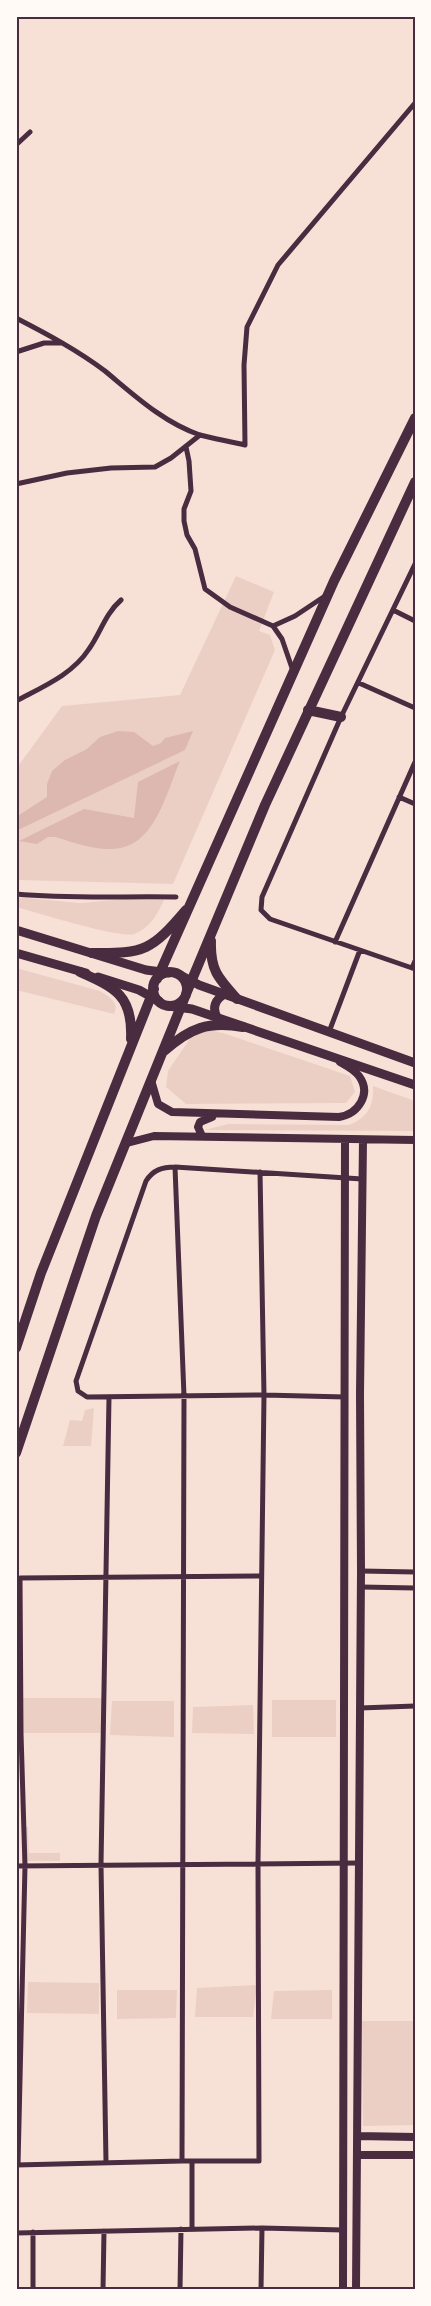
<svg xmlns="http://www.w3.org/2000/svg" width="431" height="2306" font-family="'Playfair Display',serif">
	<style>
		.green { fill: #ebcfc5 }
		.water { fill: #dcb8b0 }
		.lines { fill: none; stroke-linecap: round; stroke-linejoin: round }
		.minor { stroke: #4a2c40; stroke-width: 5 }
		.tertiary { stroke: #4a2c40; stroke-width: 8 }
		.primary { stroke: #4a2c40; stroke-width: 9 }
		.trunk { stroke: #4a2c40; stroke-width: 10 }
		.neatline { fill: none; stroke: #4a2c40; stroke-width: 2 }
	</style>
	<rect width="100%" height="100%" fill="#f7e1d7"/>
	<path class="green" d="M236 576 274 592 259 631 270 635 275 650 173 884 16 880V769L62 706 180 695Z
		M16 897 80 903 137 898 164 900C157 915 150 928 134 934 121 939 35 912 16 907Z
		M16 968 100 991C109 997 120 1002 114 1014L16 990Z
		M209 1030 223 1033 350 1076 355 1092 346 1103 186 1104 166 1087 168 1071 191 1037Z
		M373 1086 415 1101V1131L205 1130 228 1124 349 1125C368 1118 374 1105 373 1086Z
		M94 1408 91 1446H63L70 1420 82 1421 85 1410Z
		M21 1698H103L102 1733H21Z
		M272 1700H336V1737H272Z
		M112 1701H174V1737L110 1735Z
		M253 1705 254 1734 192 1733 193 1707Z
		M25 1827H28L29 1853H60V1861H25Z
		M28 1982 99 1983V2014L27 2013Z
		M257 1985 253 2017H195L197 1988Z
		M117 1990H177L176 2018 117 2019Z
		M332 1990V2019H271L274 1991Z
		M362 2021H415V2125L363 2126Z"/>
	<path class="water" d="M118 731 134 732 153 746 161 743 165 738 193 731 185 750 16 831V817L47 797V784L52 771 65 760 87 749 100 737Z
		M180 761C166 793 155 849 111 849 93 850 73 842 55 837H48L37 844 19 841 84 809 134 818 138 782Z"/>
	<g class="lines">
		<path class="minor" d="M16 145 30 132
			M16 318C47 334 77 350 105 371 134 395 164 423 200 435 214 439 230 441 245 445L244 365 247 327 278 265 415 103
			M16 352 44 343H62
			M186 447 189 461 191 491 184 509V521L187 535 195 549 205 589 230 607 273 626 282 639 293 671
			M16 484 67 473 111 468 155 467 171 458 200 435
			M415 564 341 717 262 897 261 910 270 919 415 969
			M393 610 415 621
			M273 626 295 616 325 596
			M359 683 415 708
			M16 701C42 687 72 675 89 649 101 632 105 614 121 600
			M399 797 415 804
			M16 894C70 899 122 896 176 897
			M335 942 415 762
			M412 968 415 961
			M329 1032 360 950
			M175 1167 184 1396 182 2161
			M345 1397 264 1395 87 1397 78 1391 76 1381 146 1181C153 1170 162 1167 175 1167L362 1179
			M361 1571 415 1572
			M20 1578 261 1576
			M361 1587 415 1588
			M360 1708 415 1706
			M16 1866 358 1863
			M106 2162 101 1865 109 1397
			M16 2165 182 2161H259L258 1863 264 1395 260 1172
			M18 2165 25 1866 21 1733 20 1578
			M192 2229V2161
			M33 2232V2290
			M16 2233 262 2228 343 2230
			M103 2290 104 2231
			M180 2290 181 2229
			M261 2290 262 2228"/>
		<path class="tertiary" d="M151 1080 158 1104 172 1112 339 1117C358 1114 372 1094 359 1076 354 1069 347 1066 340 1062
			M202 1136 198 1127 200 1122 212 1117
			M127 1143 154 1136 415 1140
			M357 2136 415 2137
			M357 2155H415
			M343 2290 345 1139
			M356 2290 361 1571 360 1394 363 1140"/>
		<path class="primary" d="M16 930 146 970 169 973
			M16 953 86 973
			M180 975 199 985 415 1063
			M98 977 139 990 159 1001
			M168 1006 192 1009 415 1085
			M217 1017C212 1008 215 999 225 994"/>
		<path class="trunk" d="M308 710 341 717
			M211 941C210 970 218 978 237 999
			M92 953C145 954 152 950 186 910
			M80 972C116 988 133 996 131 1039
			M153 989a17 17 0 1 1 34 0a17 17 0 1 1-34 0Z
			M157 979 334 581 415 418
			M186 994 265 805 415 482
			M164 1051C190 1028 208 1021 243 1027
			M16 1348 41 1273 154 989
			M16 1453 96 1216 184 999"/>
	</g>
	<rect width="431" height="2306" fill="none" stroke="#fffaf5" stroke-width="35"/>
	<rect x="18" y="18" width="396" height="2270" class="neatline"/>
</svg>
